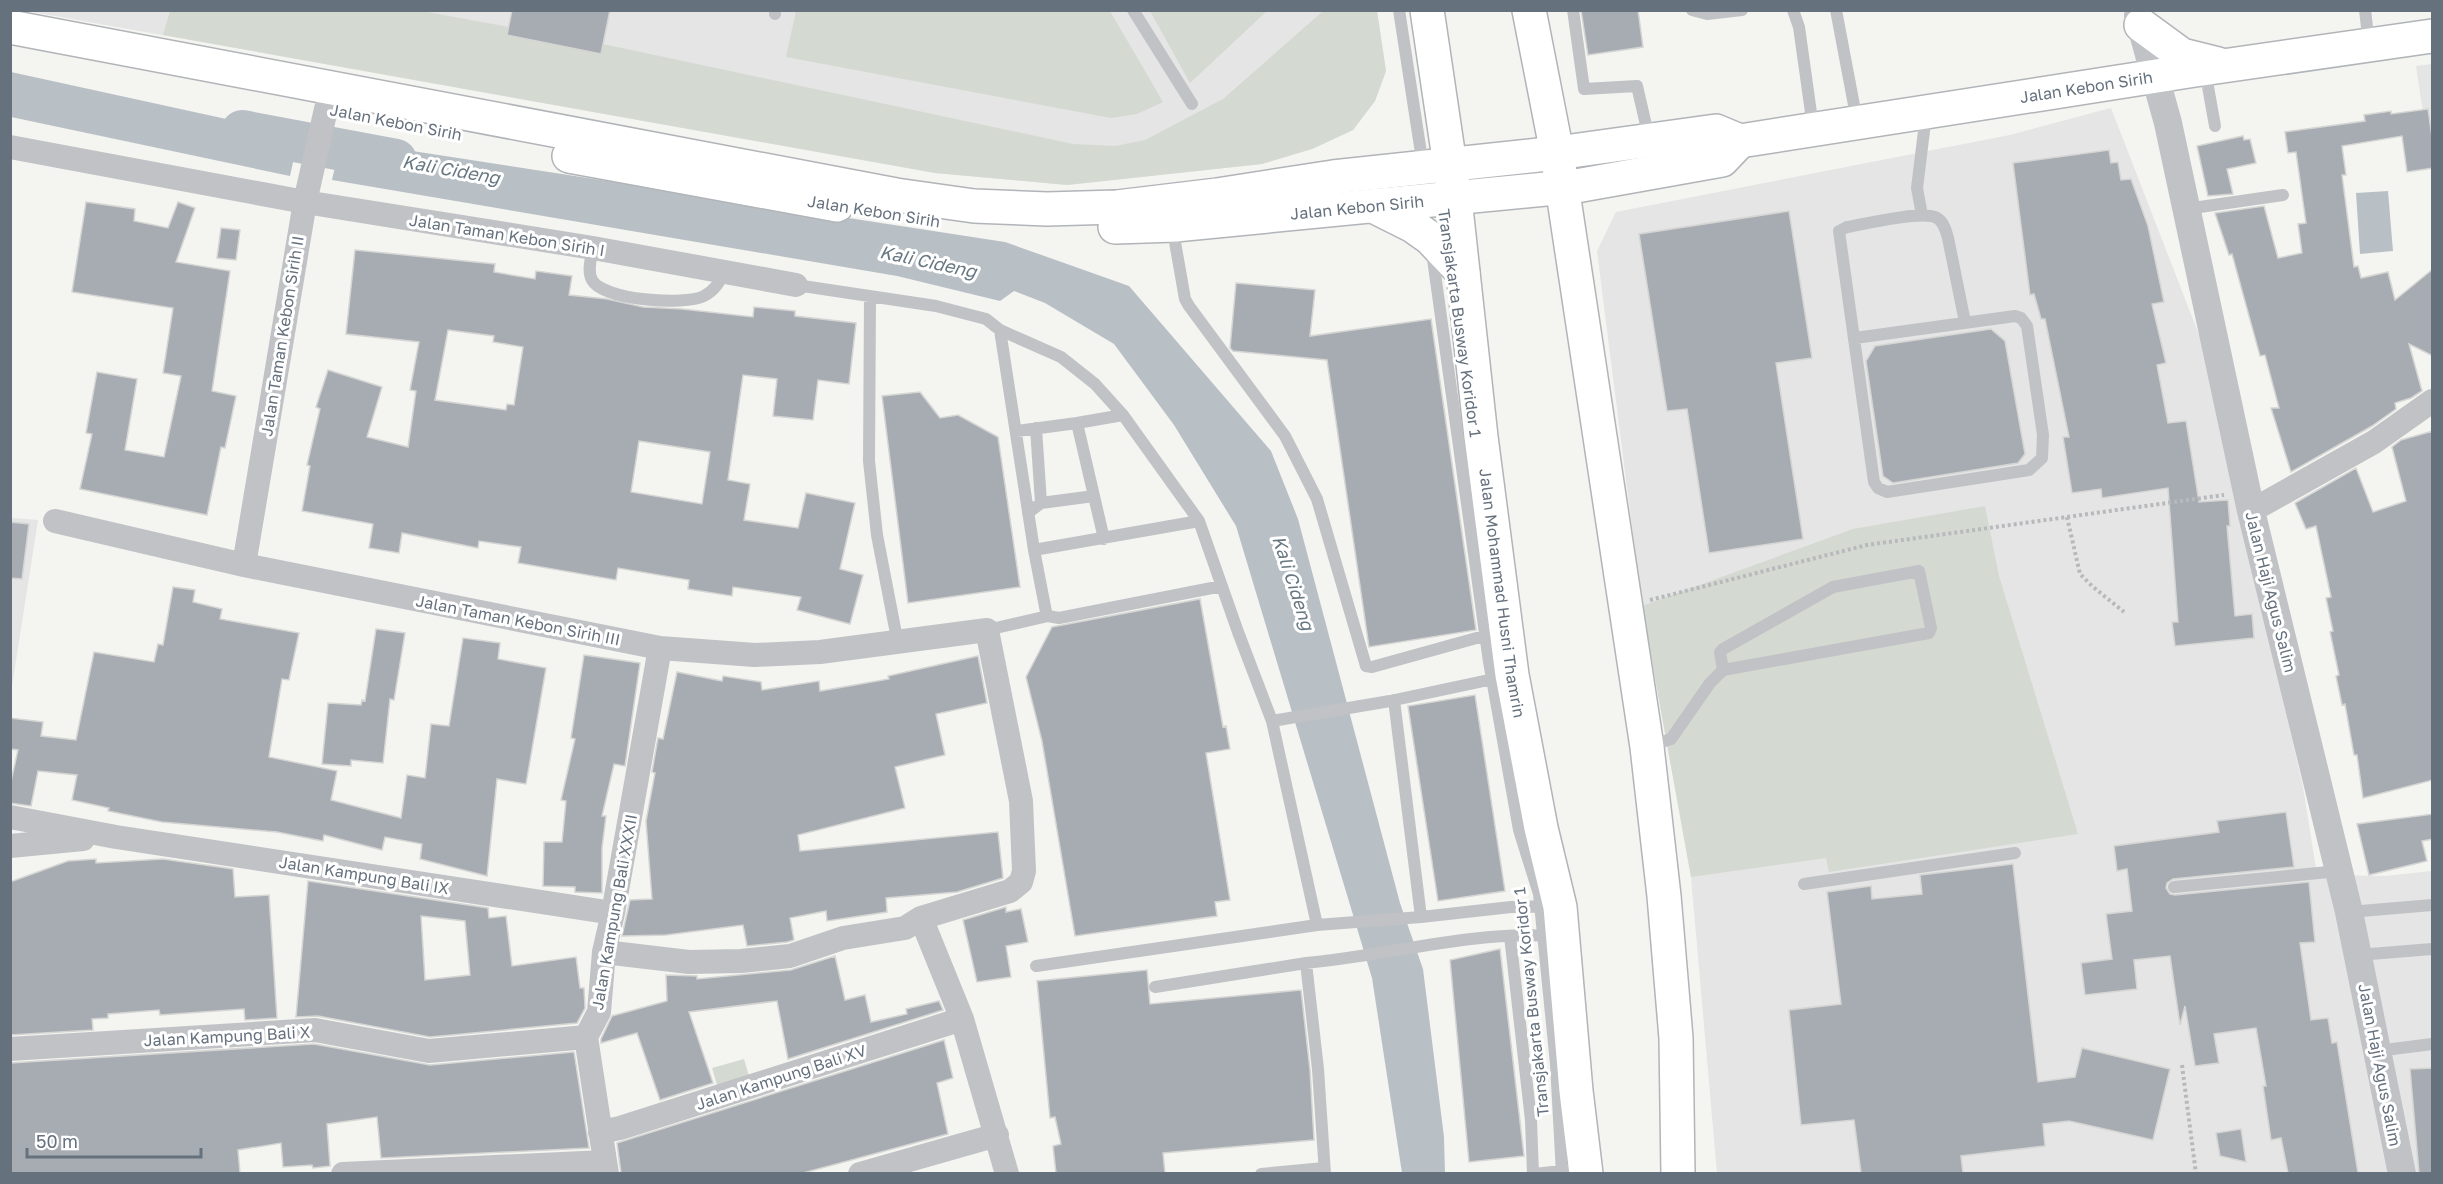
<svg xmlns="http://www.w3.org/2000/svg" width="2443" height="1184" font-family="'Golos Text',sans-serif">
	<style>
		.built { fill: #e4e5e4 }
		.green { fill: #d4dad2 }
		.water { fill: #b9c0c5 }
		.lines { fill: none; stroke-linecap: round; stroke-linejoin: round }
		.river { stroke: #b9c0c5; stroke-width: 42 }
		.building { fill: #a6acb2; stroke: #d5d5d3; stroke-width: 1.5; fill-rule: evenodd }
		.primary-casing { stroke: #b1b4b8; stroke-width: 36 }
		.path { stroke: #b7b9bc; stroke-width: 4; stroke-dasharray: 3 3; stroke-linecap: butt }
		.service { stroke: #c0c2c5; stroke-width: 12 }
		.minor { stroke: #c0c2c5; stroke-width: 24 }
		.tertiary { stroke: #c0c2c5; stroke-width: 28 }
		.primary { stroke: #fff; stroke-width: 33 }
		.labels { text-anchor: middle; stroke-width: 6; stroke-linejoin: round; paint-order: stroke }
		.street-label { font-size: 16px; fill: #66717e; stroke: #fff }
		.water-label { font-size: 18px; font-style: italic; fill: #687882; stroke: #fff }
	</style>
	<rect width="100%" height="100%" fill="#f4f4f1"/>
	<path class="built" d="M1377 10 1386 71 1375 101 1353 130 1312 149 1262 164 1067 185 935 173 27 11Z
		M2432 64V172L2416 66Z
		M2111 108 2201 340 2303 787 2317 875 2385 876 2432 871V1173H1717L1691 877 1642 606 1597 251 1616 212 2010 135Z
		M11 518 38 520 11 692Z"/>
	<path class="green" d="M170 11H422L509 27 507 35 601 54 603 44 1073 144 1115 146 1145 140 1223 99 1323 11H1377L1386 71 1375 101 1353 130 1312 149 1262 164 1067 185 935 173 163 35Z
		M796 11H1110L1163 102 1137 114 1111 118 786 57Z
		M1150 11H1267L1190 83Z
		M1985 506 1999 576 2078 834 1829 872 1826 858 1691 877 1642 606 1853 529Z
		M744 1059 754 1093 722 1102 712 1068Z"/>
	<path class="water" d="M11 72 299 135 290 176 11 117Z
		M341 140 1005 242 1129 286 1271 451 1298 519 1400 903 1423 969 1444 1137 1445 1173H1402L1372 978 1236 526 1174 425 1114 344 1045 303 1014 291 1000 301 897 276 332 180Z
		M2388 191 2393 251 2360 254 2356 193Z"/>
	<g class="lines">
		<path class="river" d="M242 131 396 160"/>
	</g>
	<path class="building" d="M512 10H610L601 54 507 35Z
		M1581 10H1638L1643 47 1588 55Z
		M2428 109 2433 144V168L2407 172 2402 136 2342 146 2346 175H2342L2354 267 2358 266 2361 278 2388 272 2395 300 2433 269V356L2409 344 2422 391 2411 398 2395 403 2396 409 2372 426 2291 472 2271 408H2279L2265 355 2260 356 2232 254 2229 255 2215 213 2264 206 2278 258 2302 253 2298 224 2306 223 2296 152 2288 153 2285 132 2365 121 2364 115 2391 111V114Z
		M2243 136 2244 140 2250 139 2256 163 2227 169 2233 194 2208 196 2197 146Z
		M2109 150 2111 163 2118 162 2121 180 2131 179 2148 226 2164 302 2152 304 2166 363 2157 365 2168 423 2186 421 2199 502 2228 500 2230 526H2227L2235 616 2252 614 2254 638 2175 646 2172 622H2178L2168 488 2102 498 2101 489 2072 493 2063 437H2069L2045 319H2041L2034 294 2030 295 2013 163Z
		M86 202 135 209 134 221 168 228 178 202 195 208 176 262 230 271 212 391 236 396 225 448 221 447 207 515 80 489 92 434 86 433 97 372 137 379 125 450 164 457 181 376 163 373 173 308 72 292Z
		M1789 211 1812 358 1776 363 1803 539 1709 553 1687 409 1667 411 1639 234Z
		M221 228 240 230 236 260 217 258Z
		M355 250 495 264 494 272 535 279 536 271 572 276 569 295 607 299 643 307 682 309 753 317 754 307 795 311V316L856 323 849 384 818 380 813 420 773 416 777 379 743 375 728 480 750 484 744 520 798 528 806 493 855 503 840 569 863 575 850 624 797 610 801 597 733 587 732 596 688 589 689 580 618 568 616 580 518 563 521 547 479 541 478 548 402 533 399 553 369 548 373 524 302 511 310 466 307 465 320 409 316 407 328 370 382 387 367 437 408 447 416 391 410 390 419 342 346 334ZM448 330 494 336 493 342 523 347 514 405 507 404 506 410 435 400ZM639 441 710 452 702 504 631 492Z
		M1236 283 1315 290 1310 336 1431 319 1476 630 1369 647 1327 360 1233 351 1230 348Z
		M1991 329 2005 341 2025 454 2018 463 1893 483 1883 476 1866 361 1875 346Z
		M920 392 940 418 958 415 998 437 1020 587 908 603 882 396Z
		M2433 431V780L2363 798 2357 755H2354L2345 704 2342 705 2336 676 2339 675 2330 632 2333 631 2326 598 2331 597 2316 526 2306 529 2295 503 2356 468 2373 512 2406 501 2392 447 2401 440Z
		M10 522 29 524 22 579 10 578Z
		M173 587 195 590 193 602 222 609 220 619 299 633 289 680 282 679 269 757 337 771 331 800 401 818 407 775 425 778 431 724 449 726 463 638 500 643 498 659 546 668 526 784 497 779 487 876 420 859 422 844 385 837 382 850 324 835 323 841 277 832 162 822 108 811 109 808 72 800 77 775 38 771 31 806 10 803V786L18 750 10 749V718L43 722 41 736 76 740 94 652 154 662 158 644 163 645Z
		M1200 599 1223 727 1226 726 1230 749 1206 753 1230 900 1215 902 1217 916 1075 936 1042 741 1026 677 1052 627Z
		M376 629 405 633 394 700 390 699 383 763 351 760V766L322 764 328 703 361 705 362 700 365 701Z
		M584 655 640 663 625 766 614 764 602 816H606L602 848V893L575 892V887L543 886 544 842H562L566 801 561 800 575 739 571 738Z
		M978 656 987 703 936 714 945 755 895 767 905 808 798 835 800 851 998 832 1003 878 957 892 886 898 887 912 827 921 826 911 790 918 794 940 787 942 747 946 743 925 666 935 622 936 630 900 652 899 646 821 655 773 652 772 658 738 663 739 677 672 722 681 723 676 761 682 762 690 819 681 820 691 889 679 888 676Z
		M1475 695 1505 891 1438 901 1408 706Z
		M2286 812 2294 867 2173 879 2167 883 2166 888 2170 894 2175 895 2309 882 2315 942 2300 943 2311 1020 2328 1018 2332 1043 2337 1042 2358 1173H2288L2281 1138 2271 1140 2263 1086H2266L2256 1028 2214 1034 2219 1063 2195 1066 2185 1006 2180 1025 2170 956 2134 960 2137 989 2085 995 2081 963 2112 959 2106 914 2132 911 2127 869 2117 871 2114 846 2219 832 2217 821Z
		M2433 814V839L2422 841 2427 861 2369 875 2357 824Z
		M96 859V863L163 859 233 869 235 897 269 895 277 1018 245 1020 244 1009 160 1015 159 1010 108 1014V1018L92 1019 93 1030 10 1035V882L68 861Z
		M2013 864 2038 1082 2075 1077 2082 1048 2170 1069 2153 1140 2069 1121 2043 1124 2045 1146 1961 1156 1963 1173H1861L1854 1120 1801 1125 1789 1010 1841 1004 1827 892 1871 886 1872 899 1922 894 1920 875Z
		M308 881 488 908 489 918 506 916 512 966 576 957 580 988H584L585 1008 577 1023 430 1037 318 1016 296 1017ZM421 916 465 921 470 975 425 980Z
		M1006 907V912L1021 909 1028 942 1006 946 1011 977 977 982 963 920Z
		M1500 949 1524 1156 1469 1162 1450 960Z
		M835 956 845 1000 865 995 871 1022 907 1014 906 1009 939 1001 943 1010 788 1059 777 1001 689 1012 713 1083 660 1100 637 1033 601 1043V1039L612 1016 667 1001 666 975 697 976V979L791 970Z
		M1147 970 1150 1004 1301 990 1310 1070 1314 1140 1163 1153 1165 1173H1056L1053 1146 1061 1144 1055 1117 1050 1118 1037 981Z
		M944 1040 953 1078 937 1083 948 1134 803 1173H621L617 1143Z
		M314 1044 430 1065 574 1052 589 1148 381 1158 377 1117 327 1124 330 1166 313 1168 312 1165 283 1167 281 1143 238 1150 240 1173H10V1063Z
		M2433 1068V1173H2419L2410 1069Z
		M2241 1129 2246 1162 2220 1156 2216 1133Z"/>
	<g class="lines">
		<g class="primary-casing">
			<g id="primary">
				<path id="s1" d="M1427 10 1455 199 1481 437 1512 675 1541 828 1560 907 1576 1091 1586 1174"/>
				<path d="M1529 10 1557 153 1647 747 1664 896 1676 1038 1678 1174"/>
				<path d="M2141 25 2182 55 2218 64"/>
				<path id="s2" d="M10 27 896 195 974 206 1047 209 1117 207 1217 195 1333 177 1557 153 1716 131 1740 141 2195 70 2432 36"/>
				<path d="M569 156 837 205"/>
				<path d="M1373 206 1413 226 1430 238 1463 273"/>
				<path id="s3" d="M1115 227 1175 225 1576 186 1722 160 1740 141"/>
			</g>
		</g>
		<path class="path" d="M2067 517 2080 574 2092 586 2124 612
			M1650 600 1867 545 2224 495
			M2182 1065 2196 1174"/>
		<path class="service" d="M1133 10 1192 104
			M1399 10 1423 166
			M1573 10 1584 89 1637 86 1649 138
			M1692 10 1707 14 1742 10
			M1793 10 1799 27 1813 127
			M1836 10 1857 121
			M2365 10 2369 44
			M775 14V10
			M2205 70 2215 126
			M2186 209 2283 195
			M1922 215 1917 188 1926 115
			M1172 225 1185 299 1189 306 1285 436 1317 499 1366 666 1372 667 1491 634
			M593 248C591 258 587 271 592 280 603 300 684 306 704 296 715 290 719 283 724 272
			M1432 252 1489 662 1519 830 1539 894 1556 1064 1562 1174
			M796 285 936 306 986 319 1000 330 1061 357 1095 384 1123 415 1199 521 1238 632 1272 721 1317 925
			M870 298 869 461 877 535 898 644
			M1000 330 1034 550 1046 612 1048 616 1059 618 1222 586
			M1855 338 2015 316 2021 318 2027 326 2043 435 2042 458 2029 470 1887 492 1878 488 1874 482 1839 231 1847 227C1864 224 1923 210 1937 218 1944 222 1946 231 1948 238L1965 322
			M1077 423 1123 415
			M1017 431 1077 423 1104 539
			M1041 503 1094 496
			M1028 513 1041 503 1036 428
			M1034 550 1199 521
			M987 630 1048 616
			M1394 700 1421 917
			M1272 721 1390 701 1498 678
			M1649 746 1671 739 1710 683 1723 670 1929 633 1931 628 1919 571 1833 587 1723 649 1720 652 1723 670
			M1804 884 2015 853
			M2174 887 2339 871
			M2349 912 2432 905
			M1510 936 1531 1120 1533 1174
			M2358 955 2432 949
			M1036 966 1317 925 1421 917 1511 907 1547 906
			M1155 987 1306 963
			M2377 1051 2432 1044
			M1261 1174 1324 1168
			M1325 1174 1318 1069 1306 963C1387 956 1468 931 1551 936
			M1535 1174 1569 1170"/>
		<path class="minor" d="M10 147 305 202 593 248 796 285
			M2251 511 2374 442 2432 401
			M55 521 244 565 660 648 755 655 820 652 987 630 1021 801 1024 871 1021 882 1010 891 921 918 905 928 843 938 790 956 741 961 689 962 604 952
			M244 565 305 202 326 109
			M10 817 116 837 613 913
			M10 846 83 839
			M921 918 962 1019 1007 1174
			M10 1049 315 1030 429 1051 586 1037
			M600 1132 620 1128 962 1019
			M343 1174 604 1162
			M607 1174 586 1037 599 1012 604 952 613 913 660 648
			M860 1174 997 1135"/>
		<path class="tertiary" d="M2138 15 2168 123 2251 511 2349 912 2402 1174"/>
		<use href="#primary" class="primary"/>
	</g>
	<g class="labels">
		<g class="street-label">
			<text dy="6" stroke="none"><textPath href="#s2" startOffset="2104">Jalan Kebon Sirih</textPath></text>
			<text transform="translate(396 122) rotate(11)" y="6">Jalan Kebon Sirih</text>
			<text dy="6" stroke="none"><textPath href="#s3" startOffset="243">Jalan Kebon Sirih</textPath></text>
			<text transform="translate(874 211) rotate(9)" y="6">Jalan Kebon Sirih</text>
			<text transform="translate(507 235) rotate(9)" y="6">Jalan Taman Kebon Sirih I</text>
			<text transform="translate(1460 323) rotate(82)" y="6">Transjakarta Busway Koridor 1</text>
			<text transform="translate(282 336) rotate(-81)" y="6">Jalan Taman Kebon Sirih II</text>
			<text transform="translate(2271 592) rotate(76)" y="6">Jalan Haji Agus Salim</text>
			<text dy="6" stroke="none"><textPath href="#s1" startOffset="588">Jalan Mohammad Husni Thamrin</textPath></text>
			<text transform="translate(518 620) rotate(11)" y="6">Jalan Taman Kebon Sirih III</text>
			<text transform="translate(364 875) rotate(9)" y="6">Jalan Kampung Bali IX</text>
			<text transform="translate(614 912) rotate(-80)" y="6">Jalan Kampung Bali XXXII</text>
			<text transform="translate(1531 1002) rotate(-96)" y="6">Transjakarta Busway Koridor 1</text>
			<text transform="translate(227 1036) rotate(-3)" y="6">Jalan Kampung Bali X</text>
			<text transform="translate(2380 1065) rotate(79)" y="6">Jalan Haji Agus Salim</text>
			<text transform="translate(781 1077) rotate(-18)" y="6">Jalan Kampung Bali XV</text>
		</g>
		<g class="water-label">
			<text transform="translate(451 170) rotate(10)" y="6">Kali Cideng</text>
			<text transform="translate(928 262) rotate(12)" y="6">Kali Cideng</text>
			<text transform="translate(1293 583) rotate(72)" y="6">Kali Cideng</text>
		</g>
	</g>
	<rect width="2443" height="1184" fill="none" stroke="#66717e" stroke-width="24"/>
	<path d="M27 1148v9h174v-9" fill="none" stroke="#66717e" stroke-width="3"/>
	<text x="36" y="1148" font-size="18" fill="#66717e" stroke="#ffffff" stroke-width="4.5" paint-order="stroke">50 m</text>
</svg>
